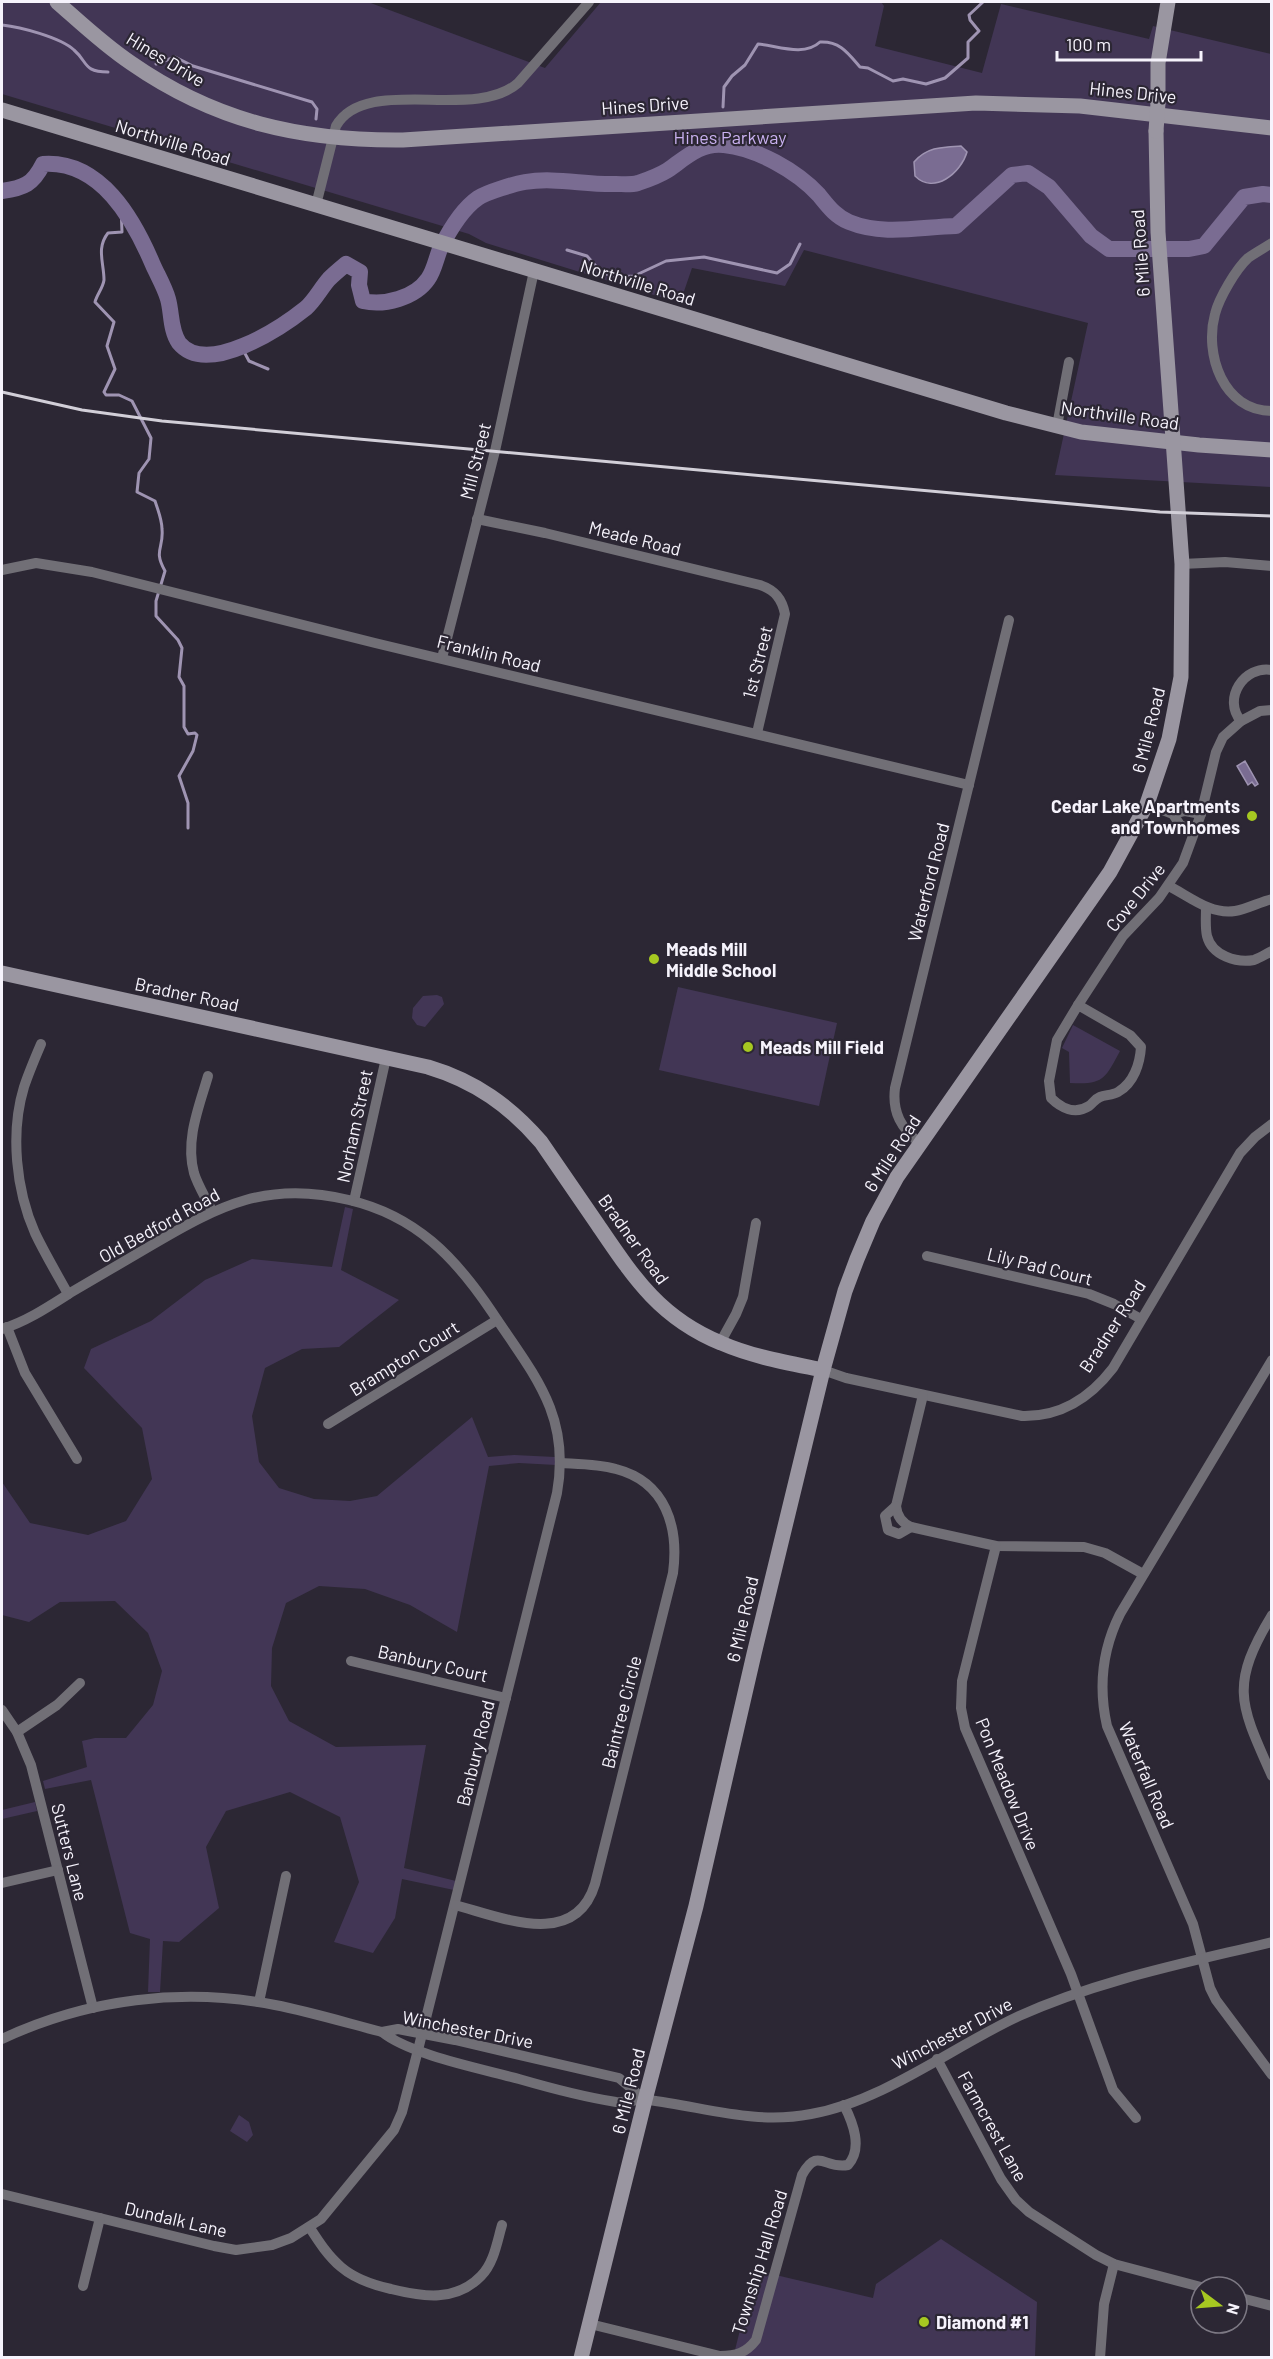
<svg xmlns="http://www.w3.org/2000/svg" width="1273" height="2359" viewBox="0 0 1273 2359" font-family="Barlow,sans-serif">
<rect width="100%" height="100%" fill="#2c2734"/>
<!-- green -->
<g fill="#423655">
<polygon points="2,2 368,2 545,68 601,2 881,2 884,6 875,46 982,73 1001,4 1149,39 1153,26 1271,54 1271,487 1055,475 1088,323 804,250 785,286 692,268 680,303 486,243 469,234 2,94"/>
<polygon points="678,987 837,1023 819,1106 659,1070"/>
<polygon points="437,995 442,997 444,1004 425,1027 417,1025 412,1018 413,1008 423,996"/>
<path d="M 1073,1025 L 1120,1051 C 1105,1079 1103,1085 1070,1083 L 1069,1052 L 1062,1048 Z"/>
<polygon points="345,1207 353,1209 341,1270 399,1300 339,1347 302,1349 265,1368 252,1416 259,1462 279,1488 314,1499 350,1501 377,1496 472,1417 488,1457 514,1455 555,1457 556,1465 519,1463 489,1466 457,1632 410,1605 365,1589 319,1586 286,1603 272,1648 271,1686 289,1721 336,1747 426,1745 404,1868 456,1881 454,1890 402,1879 395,1918 373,1953 334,1942 359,1882 340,1817 290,1792 226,1811 206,1847 219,1908 179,1942 163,1941 160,1992 148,1992 150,1939 130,1933 91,1780 45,1789 43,1781 87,1767 82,1741 95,1738 126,1738 153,1705 162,1671 148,1633 115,1601 60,1602 29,1622 2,1615 2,1482 30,1523 88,1535 126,1521 152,1479 142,1428 84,1368 91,1349 151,1321 205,1280 252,1259 332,1267"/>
<polygon points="35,1802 37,1811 2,1819 2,1810"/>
<polygon points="239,2115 249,2122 253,2135 247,2142 230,2131"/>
<polygon points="941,2239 1037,2302 1035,2357 733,2358 755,2270 873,2298 876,2284"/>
</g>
<!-- water -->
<g fill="#7a6c92" stroke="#9f94b2" stroke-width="1.5">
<path d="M 961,146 L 967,152 C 961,173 934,195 915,176 L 914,162 C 927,147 942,147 961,146 Z"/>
<polygon points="1245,761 1258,784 1255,786 1252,782 1248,785 1237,766"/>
</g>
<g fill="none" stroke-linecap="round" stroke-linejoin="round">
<!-- stream -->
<g stroke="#9f94b2" stroke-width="3">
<path d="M 2,25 C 20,27 60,37 74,50 C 88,62 83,72 108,72"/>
<polyline points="156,64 175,57 193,66 312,102 317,109 316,119"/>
<path d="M 723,107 L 724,87 L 732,76 L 745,65 L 758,44 C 778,46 804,57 820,42 C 840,41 848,53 860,67 L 868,68 L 893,81 L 903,79 L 926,84 L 945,78 L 968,58 L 968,42 L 979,31 L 970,20 L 969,15 L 983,2"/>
<path d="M 121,206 L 122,232 L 108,233 C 96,248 104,263 104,280 C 103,288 97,294 95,302 L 114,322 L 107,346 L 115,369 L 104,392 L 106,395 L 119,395 L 132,401 L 151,438 L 149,459 L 139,473 L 137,492 L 155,501 C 158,510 162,520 162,529 C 164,549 153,550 165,571 L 156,601 L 156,616 L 178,640 L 182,648 L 179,677 L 184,686 L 184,727 L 188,734 L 195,733 L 197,735 L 193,751 L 179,776 L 188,803 L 188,828"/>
<polyline points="567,250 587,256 601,272 615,277 634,276 666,261 704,257 777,273 790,264 800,244"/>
<polyline points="241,346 249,361 268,369"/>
</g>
<!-- river -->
<path stroke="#7a6c92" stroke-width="16" d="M 2,191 C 24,188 33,184 43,164 C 101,160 134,220 153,265 C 158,276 165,288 168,299 C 172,313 170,330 179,343 C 207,377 281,328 306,308 C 315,300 321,288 329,279 C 334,274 340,269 346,264 L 360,272 L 359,285 L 363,301 C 384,306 415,298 428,279 C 434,271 436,259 440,249 C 448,233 462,209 478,198 C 487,192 514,184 525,182 C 555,177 585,185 616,184 C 623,184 631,185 638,183 C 647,180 660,175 668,170 C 684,159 701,142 724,145 C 756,148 797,171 819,195 C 828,206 835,216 849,222 C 883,236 920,227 956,226 L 1012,175 L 1028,173 L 1049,187 L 1091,236 L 1109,249 L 1189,249 L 1204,246 L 1244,197 L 1263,194 L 1272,195"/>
<!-- street -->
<g stroke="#716f76" stroke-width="10">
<path d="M 316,205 L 336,126 C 366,74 474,122 518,83 L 589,2"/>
<path d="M 1272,243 C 1264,248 1255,253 1248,258 C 1236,269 1219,298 1215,314 C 1204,354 1223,411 1272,411"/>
<polyline points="1057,426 1069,362"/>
<path d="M 477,519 L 545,533 L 760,585 C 775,590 782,599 785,614 L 757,733"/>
<polyline points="1182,564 1225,562 1272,566"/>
<polyline points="2,570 36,563 92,572 375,643 969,785"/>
<polyline points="442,658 495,451 534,271"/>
<path d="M 1241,721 C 1222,699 1244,665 1272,670"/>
<polyline points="1147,804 1173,814"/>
<polyline points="1195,832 1180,825 1173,814 1185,811 1201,814"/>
<path d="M 1169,886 C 1190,897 1211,915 1235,911 C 1247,909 1260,902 1272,899"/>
<path d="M 1206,908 C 1206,917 1205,928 1207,936 C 1212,956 1237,963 1254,960 C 1260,958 1266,954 1272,951"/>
<polyline points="1078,1005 1123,936 1159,898 1183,863 1201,814 1216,752 1223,737 1241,721 1260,711 1272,710"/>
<path d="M 1078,1005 L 1130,1035 L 1141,1047 C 1140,1063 1134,1083 1118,1092 C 1113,1095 1105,1095 1100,1097 C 1095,1099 1093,1103 1089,1106 C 1075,1115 1061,1108 1051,1098 L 1049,1081 L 1057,1040 Z"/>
<path d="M 41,1044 C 35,1058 29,1072 24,1087 C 10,1133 16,1190 35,1233 C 45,1254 57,1274 68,1294"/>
<path d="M 208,1076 C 199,1107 185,1140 194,1173 C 198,1186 206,1198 212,1211"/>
<path d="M 921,1144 C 901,1129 892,1112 895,1088 L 1009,620"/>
<polyline points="354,1201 386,1058"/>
<polyline points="927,1256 1089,1294 1114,1304 1141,1319"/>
<polyline points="7,1327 25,1373 77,1459"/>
<path d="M 2,1329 C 27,1321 48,1307 70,1293 C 97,1277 125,1261 152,1245 C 220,1205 268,1180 349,1200 C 416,1216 455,1257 492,1312 C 533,1374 571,1414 557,1493 L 418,2050 L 402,2112 L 394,2130 L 321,2219 L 291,2238 L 272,2245 L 236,2250 L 214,2246 L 2,2194"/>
<polyline points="720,1343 736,1314 743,1297 756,1223"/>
<path d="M 1272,1360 L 1120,1614 C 1102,1650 1098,1686 1107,1726 L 1193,1924 L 1210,1988 L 1216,2000 L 1272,2075"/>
<path d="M 823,1370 L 846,1378 L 1022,1416 C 1061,1417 1090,1398 1113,1368 L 1240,1153 L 1255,1137 L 1272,1124"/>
<path d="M 923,1395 L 896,1506 C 897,1517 902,1523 911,1527 L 996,1546 L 1084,1547 L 1105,1553 L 1143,1574"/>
<polyline points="328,1424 497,1320"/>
<polyline points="896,1506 885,1516 888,1530 899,1534 911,1527"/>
<polyline points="996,1546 962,1681 961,1708 965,1728 1071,1974 1113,2090 1136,2118"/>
<path d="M 1272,1615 C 1229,1686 1240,1704 1272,1776"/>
<polyline points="351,1661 506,1698"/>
<polyline points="2,1710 17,1732 31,1765 93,2008"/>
<polyline points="17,1732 57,1705 80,1683"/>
<polyline points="2,1883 58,1870"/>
<path d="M 455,1905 C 501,1917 575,1950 595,1884 L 673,1573 C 679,1527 666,1482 616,1469 C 599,1464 579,1464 561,1463"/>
<polyline points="259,2002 286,1876"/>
<path d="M 2,2039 C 87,1999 183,1987 275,2005 C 311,2012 347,2023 382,2032"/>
<polyline points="937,2059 1001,2179 1016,2200 1029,2212 1096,2255 1114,2264 1201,2287"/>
<path d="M 645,2100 L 619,2078 L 455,2040 L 398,2029 L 382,2032 C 410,2055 483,2069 519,2079 C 550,2088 584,2097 616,2102 C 626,2103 638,2099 648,2100 C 705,2107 754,2125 811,2114 C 884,2101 952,2047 1019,2016 C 1099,1980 1186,1963 1272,1942"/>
<path d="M 310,2228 C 319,2242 328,2256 341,2267 C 355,2279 373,2285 391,2289 C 423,2297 456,2302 481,2276 C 494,2263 497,2242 502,2225"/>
<polyline points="83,2286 100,2218"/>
<polyline points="1237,2297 1272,2306"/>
<path d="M 590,2324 L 720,2356 C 736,2356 746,2353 756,2340 L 802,2175 C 818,2146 825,2170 848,2165 C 863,2148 853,2123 844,2105"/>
<polyline points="1100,2358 1104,2304 1114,2264"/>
</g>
<!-- secondary -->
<g stroke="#9a96a1" stroke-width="15">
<path d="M 57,2 C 81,23 104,45 131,63 C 216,122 301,141 403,140 L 976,103 L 1080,106 L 1272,128"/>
<polyline points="1158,103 1158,63 1168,2"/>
<polyline points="2,110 1006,413 1081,432 1199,445 1272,450"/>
<path d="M 2,973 L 428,1067 C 475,1081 510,1106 541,1142 C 560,1170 579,1197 598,1225 C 634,1278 660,1318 721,1343 C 753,1357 789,1363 823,1370"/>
<polyline points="581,2358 645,2100 696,1906 754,1654 823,1370 845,1291 857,1259 873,1221 897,1177 1110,872 1147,804 1169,739 1181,677 1182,564 1158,232 1156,131"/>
</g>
<!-- rail -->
<polyline stroke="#d2cfd8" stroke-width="3" points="2,392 82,410 162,421 1160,512 1272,516"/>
<!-- secondary-bridge -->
<polyline stroke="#9a96a1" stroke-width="15" points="1156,131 1158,103"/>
</g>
<!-- markers -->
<g fill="#a6c821" stroke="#2c2734" stroke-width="2">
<circle cx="1252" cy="816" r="6"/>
<circle cx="654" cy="959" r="6"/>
<circle cx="748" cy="1047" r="6"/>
<circle cx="924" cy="2322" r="6"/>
</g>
<g text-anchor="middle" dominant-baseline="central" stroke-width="4.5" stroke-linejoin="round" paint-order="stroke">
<!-- street labels -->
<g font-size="18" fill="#f6f3fc" stroke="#2c2734">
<text transform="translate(166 59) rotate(31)">Hines Drive</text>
<text transform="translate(1133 92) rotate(6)">Hines Drive</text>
<text transform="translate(645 105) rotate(-4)">Hines Drive</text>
<text transform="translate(173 142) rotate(17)">Northville Road</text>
<text transform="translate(1140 253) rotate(-94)">6 Mile Road</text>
<text transform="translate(638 282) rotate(17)">Northville Road</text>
<text transform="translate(1120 415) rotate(8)">Northville Road</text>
<text transform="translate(475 461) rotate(-76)">Mill Street</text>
<text transform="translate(635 538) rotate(14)">Meade Road</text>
<text transform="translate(489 653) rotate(14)">Franklin Road</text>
<text transform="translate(757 662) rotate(-76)">1st Street</text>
<text transform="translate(1148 730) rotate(-76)">6 Mile Road</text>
<text transform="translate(928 882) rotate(-76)">Waterford Road</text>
<text transform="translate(1135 897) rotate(-51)">Cove Drive</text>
<text transform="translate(187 994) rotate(12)">Bradner Road</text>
<text transform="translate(354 1126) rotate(-78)">Norham Street</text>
<text transform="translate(892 1153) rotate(-57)">6 Mile Road</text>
<text transform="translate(159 1225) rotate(-29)">Old Bedford Road</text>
<text transform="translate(634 1239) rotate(54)">Bradner Road</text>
<text transform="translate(1040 1266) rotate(14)">Lily Pad Court</text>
<text transform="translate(1112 1326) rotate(-57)">Bradner Road</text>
<text transform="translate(404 1358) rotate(-32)">Brampton Court</text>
<text transform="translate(742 1619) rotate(-77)">6 Mile Road</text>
<text transform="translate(433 1663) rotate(13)">Banbury Court</text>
<text transform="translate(621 1712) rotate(-76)">Baintree Circle</text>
<text transform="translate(475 1753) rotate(-76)">Banbury Road</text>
<text transform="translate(1147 1775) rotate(67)">Waterfall Road</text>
<text transform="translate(1008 1784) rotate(68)">Pon Meadow Drive</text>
<text transform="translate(70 1852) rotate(76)">Sutters Lane</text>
<text transform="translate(468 2029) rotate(11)">Winchester Drive</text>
<text transform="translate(952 2033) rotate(-28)">Winchester Drive</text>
<text transform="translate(628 2091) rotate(-76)">6 Mile Road</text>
<text transform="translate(993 2126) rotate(61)">Farmcrest Lane</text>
<text transform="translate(176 2219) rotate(13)">Dundalk Lane</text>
<text transform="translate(759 2262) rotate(-73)">Township Hall Road</text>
</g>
<!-- park labels -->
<g font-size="18" fill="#c9b1f0" stroke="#2c2734">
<text x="730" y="137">Hines Parkway</text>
</g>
<!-- poi labels -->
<g font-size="18" font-weight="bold" fill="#f6f3fc" stroke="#2c2734" text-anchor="start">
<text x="1240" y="806" text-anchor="end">Cedar Lake Apartments<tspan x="1240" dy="21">and Townhomes</tspan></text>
<text x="666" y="949">Meads Mill<tspan x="666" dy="21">Middle School</tspan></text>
<text x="760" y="1047">Meads Mill Field</text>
<text x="936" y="2322">Diamond #1</text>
</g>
</g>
<!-- border -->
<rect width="1273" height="2359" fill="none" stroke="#f6f3fc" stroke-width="6"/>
<!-- north arrow -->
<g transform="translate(1219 2305) rotate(106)"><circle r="28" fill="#2c2734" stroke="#7d7984" stroke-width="1.5"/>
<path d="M0-4.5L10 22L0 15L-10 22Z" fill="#a6c821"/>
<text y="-9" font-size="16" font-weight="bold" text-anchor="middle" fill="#f6f3fc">N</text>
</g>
<!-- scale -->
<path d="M1057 51v9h144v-9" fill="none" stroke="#f6f3fc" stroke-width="3"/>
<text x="1066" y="51" font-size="18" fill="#f6f3fc" stroke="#2c2734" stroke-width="4.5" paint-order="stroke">100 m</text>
</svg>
